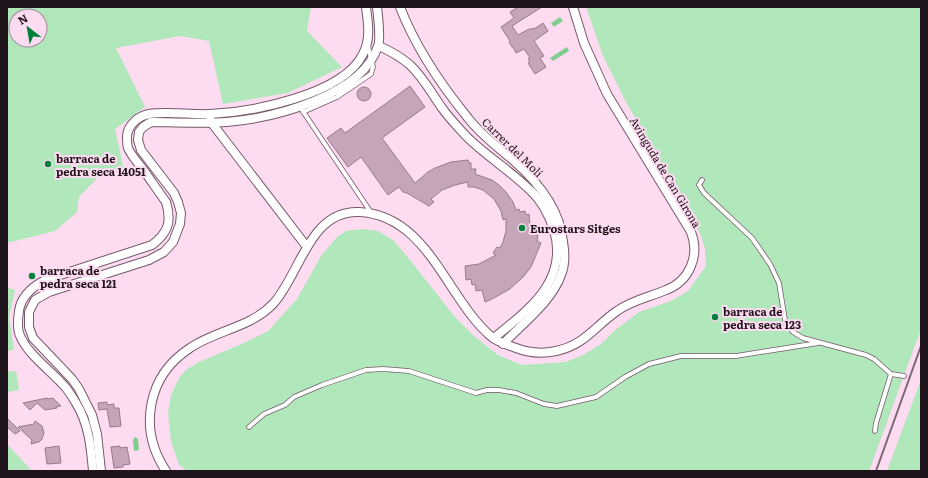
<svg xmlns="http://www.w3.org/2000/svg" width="928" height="478" viewBox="0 0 928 478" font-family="Literata,serif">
<rect width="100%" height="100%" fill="#fddbf0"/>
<!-- green -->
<g fill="#b0e7bb" fill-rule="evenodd">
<path d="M 7,7 L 311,7 L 307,31 L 342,67 L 288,93 L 223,104 L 209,41 L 180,36 L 116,48 L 145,107 L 115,129 L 124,170 L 102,173 L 79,197 L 77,212 L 55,231 L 7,243 ZM 16,16 L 40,16 L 40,40 L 16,40 Z"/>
<polygon points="586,7 921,7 921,329 869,471 187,471 179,465 171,441 168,413 171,395 179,378 186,370 199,362 244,343 268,331 297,299 321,256 337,237 346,231 362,229 378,231 393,240 414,265 454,316 474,336 498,355 522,365 566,362 583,355 601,344 614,331 639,312 671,301 688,291 706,266 705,248 700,234 686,206 626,102 603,56"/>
<polygon points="7,287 15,290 9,317 14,350 7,351"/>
<polygon points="16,371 19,390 8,392 7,372"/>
<polygon points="921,378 921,471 887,471 920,382"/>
<polygon points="7,444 32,471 7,471"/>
</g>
<!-- water -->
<g fill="#80cc91">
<polygon points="560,17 563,21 554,27 551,23"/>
<polygon points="567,47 569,51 553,61 550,58"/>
<polygon points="135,437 138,439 139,450 134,451 133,440"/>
</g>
<!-- building -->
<g fill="#c5a5b9" stroke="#987a8d">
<polygon points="518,7 542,7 512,26 518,35 529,29 529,30 533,28 534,29 543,23 548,31 534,41 544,56 540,58 546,67 535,74 528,63 530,62 528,59 530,58 524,49 516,53 513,47 512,47 509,42 510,41 501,27 514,18 510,12"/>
<polygon points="410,86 425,107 382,138 415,183 428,172 435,168 451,162 468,160 469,163 471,163 471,169 476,169 475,174 492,180 499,185 506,192 513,202 516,210 519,209 520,212 525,211 526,215 529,214 530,224 537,224 536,235 538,235 537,241 541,243 531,267 524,276 510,289 490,300 485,302 482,290 476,291 475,284 472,285 471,279 466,280 465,266 479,264 496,255 493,253 497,247 500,248 503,242 506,231 506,219 503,220 501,211 494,199 483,190 474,187 468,187 468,182 455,185 442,190 431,199 434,202 429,206 407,193 403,192 399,187 388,195 361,157 348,167 327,138 341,128 345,133"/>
<circle cx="364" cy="94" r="7"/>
<polygon points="47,398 48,399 53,398 61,406 56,407 57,408 45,410 37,403 30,410 23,403"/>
<polygon points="107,402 107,405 114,404 114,408 119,408 121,426 110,427 107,409 99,410 98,403"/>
<polygon points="7,418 20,431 15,434 7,427"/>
<polygon points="35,421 42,426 44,433 42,439 39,442 31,444 32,440 18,427 34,424"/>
<polygon points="59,446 61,463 47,464 45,448"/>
<polygon points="120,446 120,448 127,447 130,464 123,465 123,467 114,468 111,447"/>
</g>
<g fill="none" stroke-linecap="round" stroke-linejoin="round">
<!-- service casing -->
<g stroke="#76596b" stroke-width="5.5">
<g id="service">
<polyline points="300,107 372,214"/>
<polyline points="303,112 337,97 371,74 373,67 368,46"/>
<polyline points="702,180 699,185 704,193 752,238 770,264 779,283 785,320 793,332 803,338 866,355 874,359 891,374 904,376"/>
<polyline points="249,427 264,414 285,405 294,397 322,385 366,370 383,369 409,371 476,393 487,390 499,390 516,393 544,404 557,406 596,397 625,377 649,364 681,356 736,356 818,343"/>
<polyline points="875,431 876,423 891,374"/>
</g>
</g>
<!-- minor casing -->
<g stroke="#76596b" stroke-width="10">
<g id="minor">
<path d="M 400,7 C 415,46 442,86 468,118 C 481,135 498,147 514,161 C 538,182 560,209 563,242 C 565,253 565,265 561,275 C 552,301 522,324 503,344"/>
<path d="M 379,46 C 390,51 400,56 410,65 C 423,77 432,94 442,108 C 449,118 458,127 466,136 C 486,156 511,171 531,191 C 542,201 549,215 554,230 C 569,281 529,309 494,338"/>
<polyline points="210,119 211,122 307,247"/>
<path d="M 93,471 C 91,448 89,424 76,403 C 73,398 70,393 66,388 C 52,371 26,354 19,333 C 17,326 18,318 19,311 C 21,296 32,287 45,280 L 152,245 C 168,233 172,222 166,202 C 158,191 150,179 142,168 C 137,162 131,155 128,148 C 127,144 127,139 127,136 C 128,125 138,116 149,114 C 169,111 190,115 210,114 C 252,112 343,95 363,54 C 371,39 368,23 366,7"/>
<path d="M 101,471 L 97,434 L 92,415 L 79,389 L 72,379 L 33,338 L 29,327 L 29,312 L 35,300 L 49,292 L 149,260 L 164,252 L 173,242 L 180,224 L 181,213 L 178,202 L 174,193 L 141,150 L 138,140 L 139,132 L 143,127 L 151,122 C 176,122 202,124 227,122 C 273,118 362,96 378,46 C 381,39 378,16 377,7"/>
<path d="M 166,471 C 138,429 147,376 190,348 C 216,330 250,328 273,304 C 300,275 309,210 359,212 C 429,215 447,301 493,338 C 500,343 508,345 516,348 C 529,353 542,354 556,351 C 585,345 595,326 617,311 C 632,300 650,297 666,290 C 690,281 700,255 691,232 L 607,94 L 584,43 L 573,7"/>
</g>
</g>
<!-- service -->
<use href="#service" stroke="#fff" stroke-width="4"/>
<!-- minor -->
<use href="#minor" stroke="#fff" stroke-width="8"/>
<!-- rail -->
<polyline stroke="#7c6774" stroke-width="2" points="876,471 921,346"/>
</g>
<!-- markers -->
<g fill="#00803a" stroke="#fddbf0" stroke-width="1.5">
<circle cx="48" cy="164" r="4"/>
<circle cx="522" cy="228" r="4"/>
<circle cx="32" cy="276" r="4"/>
<circle cx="715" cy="317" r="4"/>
</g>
<g text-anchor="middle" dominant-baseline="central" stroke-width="4" stroke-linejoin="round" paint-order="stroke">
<!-- street labels -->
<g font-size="11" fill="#20141c" stroke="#fddbf0">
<text transform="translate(513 147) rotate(44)">Carrer del Molí</text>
<text transform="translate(666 172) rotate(59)">Avinguda de Can Girona</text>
</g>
<!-- poi labels -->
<g font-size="11" font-weight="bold" fill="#20141c" stroke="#fddbf0" text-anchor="start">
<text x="56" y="158">barraca de<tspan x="56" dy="13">pedra seca 14051</tspan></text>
<text x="530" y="228">Eurostars Sitges</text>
<text x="40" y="270">barraca de<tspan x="40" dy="13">pedra seca 121</tspan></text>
<text x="723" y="311">barraca de<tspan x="723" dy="13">pedra seca 123</tspan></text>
</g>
</g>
<!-- border -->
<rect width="928" height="478" fill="none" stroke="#20141c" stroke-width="16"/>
<!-- north arrow -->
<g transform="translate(28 28) rotate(329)"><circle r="19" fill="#fddbf0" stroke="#a58b9b"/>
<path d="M0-3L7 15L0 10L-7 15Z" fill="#00803a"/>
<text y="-6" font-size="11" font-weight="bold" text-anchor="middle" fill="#20141c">N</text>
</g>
</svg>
